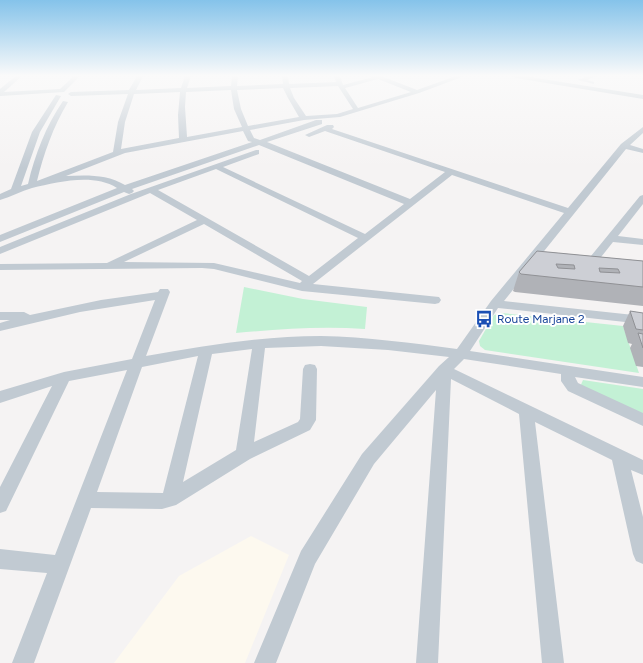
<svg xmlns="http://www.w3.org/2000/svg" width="643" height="663" viewBox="0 0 643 663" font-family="Figtree,sans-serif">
<rect width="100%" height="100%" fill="#f5f3f3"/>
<!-- commercial -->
<polygon fill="#fdf9ef" points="251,536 289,555 245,663 114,663 179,576"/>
<!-- green -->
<g fill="#c3f1d5">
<path d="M 244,287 L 303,299 L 367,307 L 365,329 C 322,326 279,329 236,333 Z"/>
<polygon points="502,313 623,326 639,373 485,350 480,346 479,341 494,315"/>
<polygon points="583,380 643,389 643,417 580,387"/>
</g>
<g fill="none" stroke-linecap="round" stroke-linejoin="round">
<!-- street -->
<g fill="#c1cad2" fill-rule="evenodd">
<polygon points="16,76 22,76 4,92 60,89 74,76 80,76 64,92 0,96 0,89"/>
<path d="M 137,76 L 143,76 L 136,90 L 181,88 L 185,76 L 191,76 L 187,88 L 231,86 L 232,76 L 238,76 L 237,86 L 283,84 L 282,76 L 288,76 L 289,84 L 336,82 L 334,76 L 340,76 L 343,85 L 373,77 L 372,76 L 381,76 L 417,90 L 456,76 L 463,76 L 462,77 L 419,93 L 340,117 L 304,120 L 250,130 L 254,138 L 260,140 L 316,120 L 322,120 L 322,124 L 267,142 L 410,199 L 445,172 L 325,131 L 309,137 L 305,135 L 327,125 L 333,125 L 334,127 L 332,129 L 568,208 L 621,144 L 643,127 L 643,133 L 630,145 L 643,149 L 643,153 L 626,149 L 504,301 L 643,316 L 643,324 L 498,308 L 470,351 L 643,377 L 643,387 L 575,377 L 578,383 L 643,413 L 643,426 L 568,391 L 561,381 L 561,374 L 464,359 L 454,369 L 643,460 L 643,475 L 631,470 L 643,517 L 643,564 L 636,561 L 633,554 L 612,460 L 535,422 L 564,663 L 542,663 L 519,414 L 451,379 L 438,663 L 416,663 L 436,390 L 374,464 L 315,564 L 276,663 L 254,663 L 301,551 L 362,454 L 439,366 L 449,357 L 388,350 L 321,346 L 265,348 L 254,442 L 298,422 L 300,419 L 303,369 L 305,365 L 310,364 L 315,365 L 317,369 L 316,420 L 310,430 L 250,459 L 176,505 L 162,509 L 91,508 L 34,663 L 12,663 L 47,573 L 0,569 L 0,549 L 55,555 L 127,370 L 69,381 L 6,511 L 0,513 L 0,487 L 52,386 L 0,403 L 0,391 L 64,372 L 132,359 L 155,300 L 80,312 L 0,331 L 0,323 L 10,320 L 0,320 L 0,312 L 24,312 L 30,315 L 101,300 L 158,292 L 160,289 L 168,289 L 170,292 L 146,356 C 204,346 262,336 321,336 C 367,337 412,343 457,349 L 491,301 L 564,213 L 452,175 L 313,284 L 439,297 L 441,300 L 439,303 L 435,304 L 302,291 L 214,269 L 202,268 L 0,270 L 0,264 L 107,263 L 197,220 L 150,193 L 0,254 L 0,247 L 131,194 L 256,150 L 259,150 L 259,154 L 223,167 L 365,234 L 404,204 L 259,145 L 132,189 L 134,191 L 132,193 L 129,194 L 124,192 L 0,242 L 0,235 L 117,188 C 93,173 58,182 32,188 C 21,191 11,197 0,200 L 0,194 L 11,189 L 32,132 L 56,95 L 61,96 L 40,132 L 21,186 L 28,184 C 35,154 46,126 63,101 L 68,102 C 53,127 44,153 37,181 L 113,152 L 118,122 L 128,94 L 71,96 L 68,94 L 71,92 L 129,90 ZM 378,79 L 411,92 L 358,108 L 345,88 ZM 338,86 L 353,109 L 337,114 L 306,116 L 294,98 L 290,88 ZM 283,88 L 288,98 L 299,117 L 248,126 L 241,109 L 237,90 ZM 231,90 L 234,109 L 242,127 L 187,137 L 185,107 L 186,92 ZM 180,92 L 178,115 L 179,138 L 121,149 L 125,122 L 134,94 ZM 243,131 L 248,141 L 252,142 L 125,185 C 107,174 86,175 66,176 L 125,153 ZM 216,169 L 358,238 L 309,276 L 158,190 ZM 204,224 L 302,281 L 300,283 L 214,263 L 124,262 ZM 252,349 L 236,450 L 183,482 L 212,354 ZM 198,356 L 163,493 L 97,492 L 142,367 Z"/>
<polygon points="513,76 524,76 643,95 643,99 516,78"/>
<polygon points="588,76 596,76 587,80 594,82 594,84 578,80"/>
<polygon points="643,195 643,204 618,236 643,239 643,245 613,242 590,271 582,271 580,269 582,267 640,196"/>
</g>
</g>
<!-- wall -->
<g fill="#b0b2b7">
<polygon points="537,251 643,261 643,306 515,292 513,291 519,272"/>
<polygon points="630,311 643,313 643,367 636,366 630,348 632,344 628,343 623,326"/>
</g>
<!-- building -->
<g fill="#cdcfd5" stroke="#909195" fill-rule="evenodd">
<path d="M 537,251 L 643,261 L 643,287 L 521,274 L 519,272 ZM 556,264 L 574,265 L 575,269 L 558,268 ZM 599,268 L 618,269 L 620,273 L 600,272 Z"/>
<polygon points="630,311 643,313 643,330 636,329"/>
<polygon points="638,333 643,334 643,348"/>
</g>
<!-- sky -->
<linearGradient id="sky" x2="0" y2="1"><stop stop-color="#85c3ea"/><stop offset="0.45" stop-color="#fafafa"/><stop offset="1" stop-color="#fafafa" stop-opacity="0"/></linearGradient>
<rect width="643" height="168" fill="url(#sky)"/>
<!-- icons -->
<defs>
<g id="bus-bare" transform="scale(1.38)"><path d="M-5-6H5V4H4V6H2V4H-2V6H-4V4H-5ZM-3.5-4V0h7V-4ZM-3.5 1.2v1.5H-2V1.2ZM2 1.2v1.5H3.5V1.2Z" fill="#1a4fb4" stroke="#fff" stroke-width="2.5" paint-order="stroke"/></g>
</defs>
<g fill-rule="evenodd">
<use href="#bus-bare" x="484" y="319"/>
</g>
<g text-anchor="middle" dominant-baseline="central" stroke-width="4" stroke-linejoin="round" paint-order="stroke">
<!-- transit labels -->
<g font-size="12" fill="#164399" stroke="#fff" text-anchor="start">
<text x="497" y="319">Route Marjane 2</text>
</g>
</g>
</svg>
